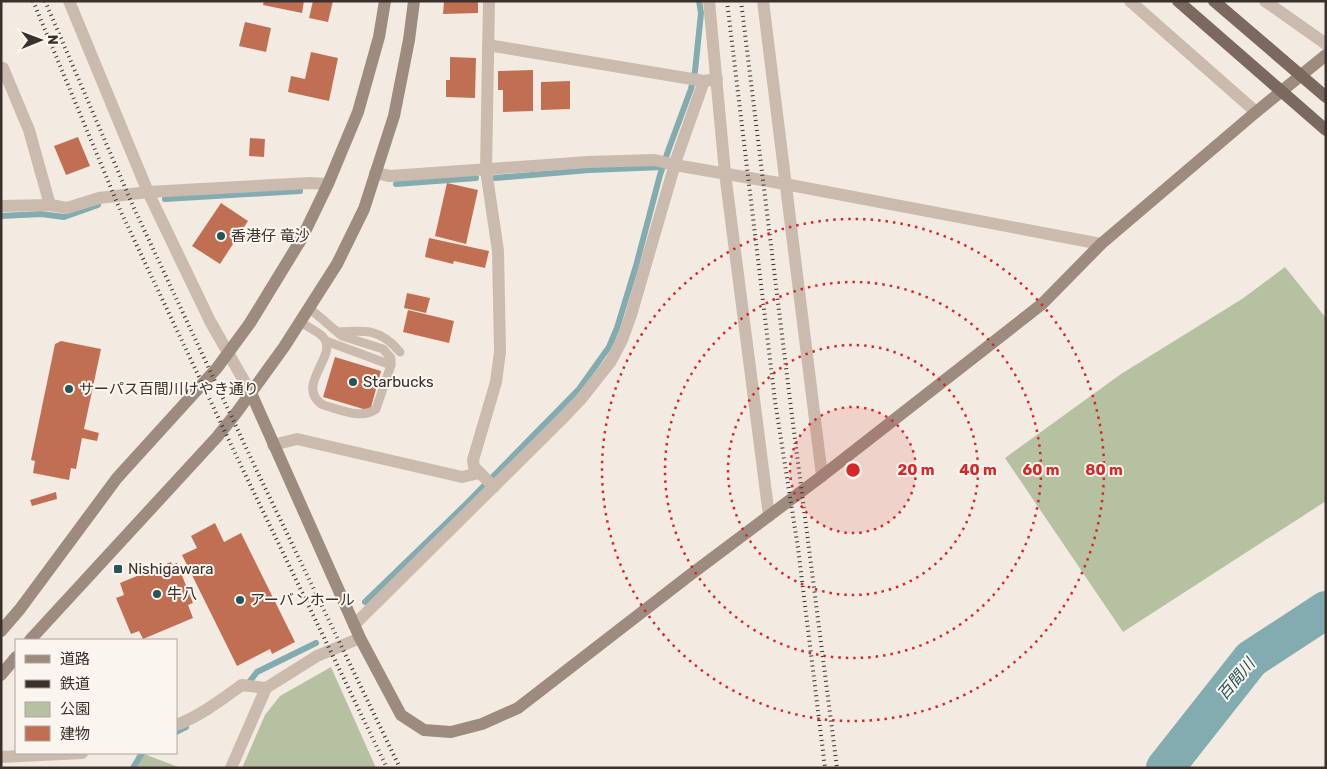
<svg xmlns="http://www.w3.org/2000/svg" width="1327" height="769" viewBox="0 0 1327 769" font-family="Rubik,'Noto Sans JP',sans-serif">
<rect width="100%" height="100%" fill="#f3ebe2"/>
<!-- green -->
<g fill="#b6c1a2">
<polygon points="1285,267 1326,318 1326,501 1123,632 1005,458 1121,374 1242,299"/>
<polygon points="331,667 376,768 242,768 265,715 280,696"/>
<polygon points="144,754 181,768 136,768"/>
</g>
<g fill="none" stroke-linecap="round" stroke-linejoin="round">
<!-- stream -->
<g stroke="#82acaf" stroke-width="6">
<polyline points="495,178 589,170 663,167"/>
<polyline points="396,184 476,178"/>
<polyline points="165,199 300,191"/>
<polyline points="1,216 41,214 64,217 98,205"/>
<polyline points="365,602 463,507 579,389 609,347 617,328 636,266 660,175 668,151 691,89 695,71 701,13 699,1"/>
<polyline points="246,686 257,672 316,643"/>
<polyline points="176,732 186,727"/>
<polyline points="133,768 142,753"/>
</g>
<!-- river -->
<polyline stroke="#82acaf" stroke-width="38" points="1165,768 1251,659 1326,610"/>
</g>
<!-- building -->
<g fill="#c06f52">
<polygon points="264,1 304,1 302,13 263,5"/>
<polygon points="313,1 333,1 328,22 309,18"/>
<polygon points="444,1 478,1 478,13 443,14"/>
<polygon points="245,22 271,28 266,52 239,46"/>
<polygon points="311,52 338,58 329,101 288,92 291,76 305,79"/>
<polygon points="450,57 476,58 475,98 446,97 446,80 450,80"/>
<polygon points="533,70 533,111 503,112 503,90 498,90 498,71"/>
<polygon points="570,81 570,109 541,110 541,82"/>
<polygon points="78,137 90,166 66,175 54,146"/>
<polygon points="250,138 265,139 264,157 249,156"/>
<polygon points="447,183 478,190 466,244 435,236"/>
<polygon points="221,203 248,221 220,264 192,246"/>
<polygon points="429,238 489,251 485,268 454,261 453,264 425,257"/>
<polygon points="407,293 430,298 426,313 404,308"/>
<polygon points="408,310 454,321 449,343 403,332"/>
<polygon points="61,341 101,349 84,429 99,433 97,441 82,438 76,469 71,468 69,480 33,473 35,461 31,460 55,344"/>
<polygon points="335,357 381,371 370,411 323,397"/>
<polygon points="56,492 57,499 32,506 30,500"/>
<polygon points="215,523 224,542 241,533 295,642 272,654 270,649 237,666 182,555 197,548 191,536"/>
<polygon points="171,562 172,565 177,563 193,603 188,605 193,618 143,639 139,631 131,634 116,598 124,595 120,583"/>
</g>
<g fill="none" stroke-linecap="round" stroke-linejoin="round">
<!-- lane -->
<g stroke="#cbbbae" stroke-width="9">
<path d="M 300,322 C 306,326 319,332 323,337 C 340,355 293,386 323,405 C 339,409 361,420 376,409 L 391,365 L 391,358 L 383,349 L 342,336 L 309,308"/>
<path d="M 338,332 C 366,330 381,329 400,352"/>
<polyline points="326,341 391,365"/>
</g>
<!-- street -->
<g stroke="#cbbbae" stroke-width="12">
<polyline points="69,1 148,192 210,321 251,393"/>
<polyline points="489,1 486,170 498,251 500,352 496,382 473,460 474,467 494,487"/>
<polyline points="709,1 725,173 769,516"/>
<polyline points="763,1 822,476"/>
<polyline points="1130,1 1256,112"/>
<polyline points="1265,1 1326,44"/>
<polyline points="488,45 704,81"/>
<polyline points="3,68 29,130 50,205"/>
<polyline points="375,173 390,176 588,162 655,160 675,165 785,184 1101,244"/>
<polyline points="1,206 50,205 67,208 99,198 148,192 310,183 328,184"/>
<polyline points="273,445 297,439 462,477 479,473"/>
<polyline points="354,625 565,416 581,399 611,361 622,340 631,315 677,157 704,81 717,79"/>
<path d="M 176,725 C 200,716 221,700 242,685 L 266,688"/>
<polyline points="1,757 82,753"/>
<polyline points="231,768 266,688 317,656 360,638"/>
</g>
<!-- secondary -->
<g stroke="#9e8b7f" stroke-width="12">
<polyline points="251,393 360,638 401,715 424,730 451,732 482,724 518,708 690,575 822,476 1042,304 1101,244 1256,112 1326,55"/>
<polyline points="1,631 20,609 117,478 217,368 250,323 302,238 328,184 358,112 379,37 385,1"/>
<polyline points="30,640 217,437 237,412 284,347 337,264 364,209 394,116 409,40 414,1"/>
<polyline points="1,675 16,657"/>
</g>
<!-- rail -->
<g stroke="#3a302c" stroke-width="4" stroke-dasharray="1 4" stroke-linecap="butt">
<polyline points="33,1 121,212 244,472 387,768"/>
<polyline points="45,1 133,206 256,469 400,768"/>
<polyline points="727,1 775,401 798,548 825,768"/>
<polyline points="741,1 790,400 837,768"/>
</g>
<!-- primary-bridge -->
<g stroke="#7b685e" stroke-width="12">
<polyline points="1178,1 1326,130"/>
<polyline points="1214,1 1326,97"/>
</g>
</g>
<!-- distance rings -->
<circle cx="853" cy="470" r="63" fill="#d62828" fill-opacity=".12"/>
<g fill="none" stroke="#d62828" stroke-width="2.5" stroke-dasharray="2.5 5">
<circle cx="853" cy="470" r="63"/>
<circle cx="853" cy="470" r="125"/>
<circle cx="853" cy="470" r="188"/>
<circle cx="853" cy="470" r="251"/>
</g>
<!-- markers -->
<g fill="#23555a" stroke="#faf5ee" stroke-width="2">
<circle cx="221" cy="236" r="5"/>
<circle cx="353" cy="382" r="5"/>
<circle cx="69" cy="389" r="5"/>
<rect x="113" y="564" width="10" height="10" rx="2.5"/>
<circle cx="157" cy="594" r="5"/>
<circle cx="240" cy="600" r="5"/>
</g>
<g text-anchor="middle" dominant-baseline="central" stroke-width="4" stroke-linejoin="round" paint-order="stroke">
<!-- poi labels -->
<g font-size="15" fill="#3a302c" stroke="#faf5ee" text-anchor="start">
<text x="231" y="236">香港仔 竜沙</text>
<text x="363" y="382">Starbucks</text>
<text x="79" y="389">サーパス百間川けやき通り</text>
<text x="128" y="569">Nishigawara</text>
<text x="167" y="594">牛八</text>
<text x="250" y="600">アーバンホール</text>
</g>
<!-- water labels -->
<g font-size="16" font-style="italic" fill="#23555a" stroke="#faf5ee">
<text transform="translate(1236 679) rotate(-50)">百間川</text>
</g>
</g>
<circle cx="853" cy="470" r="8" fill="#d62828" stroke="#faf5ee" stroke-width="2.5"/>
<g font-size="15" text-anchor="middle" font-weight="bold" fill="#d62828" stroke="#faf5ee" stroke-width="4" stroke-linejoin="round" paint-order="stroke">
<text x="916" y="475">20 m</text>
<text x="978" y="475">40 m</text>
<text x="1041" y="475">60 m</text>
<text x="1104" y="475">80 m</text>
</g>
<!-- border -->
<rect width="1327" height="769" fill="none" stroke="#3a302c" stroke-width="5"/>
<!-- legend -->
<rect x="15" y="639" width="162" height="115" fill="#faf5ee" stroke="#ada6a0"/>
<rect x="25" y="655" width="25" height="8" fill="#9e8b7f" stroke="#ada6a0"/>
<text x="60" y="664" font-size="15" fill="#3a302c">道路</text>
<rect x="25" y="680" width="25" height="8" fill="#3a302c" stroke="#ada6a0"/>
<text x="60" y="689" font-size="15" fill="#3a302c">鉄道</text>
<rect x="25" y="702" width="25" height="15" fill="#b6c1a2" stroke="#ada6a0"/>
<text x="60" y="714" font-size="15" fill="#3a302c">公園</text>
<rect x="25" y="726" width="25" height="15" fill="#c06f52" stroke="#ada6a0"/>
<text x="60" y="739" font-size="15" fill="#3a302c">建物</text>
<!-- north arrow -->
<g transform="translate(40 40) rotate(89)" stroke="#faf5ee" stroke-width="4" paint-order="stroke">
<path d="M0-4L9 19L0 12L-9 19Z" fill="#3a302c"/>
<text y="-8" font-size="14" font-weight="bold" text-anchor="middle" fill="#3a302c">N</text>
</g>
</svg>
